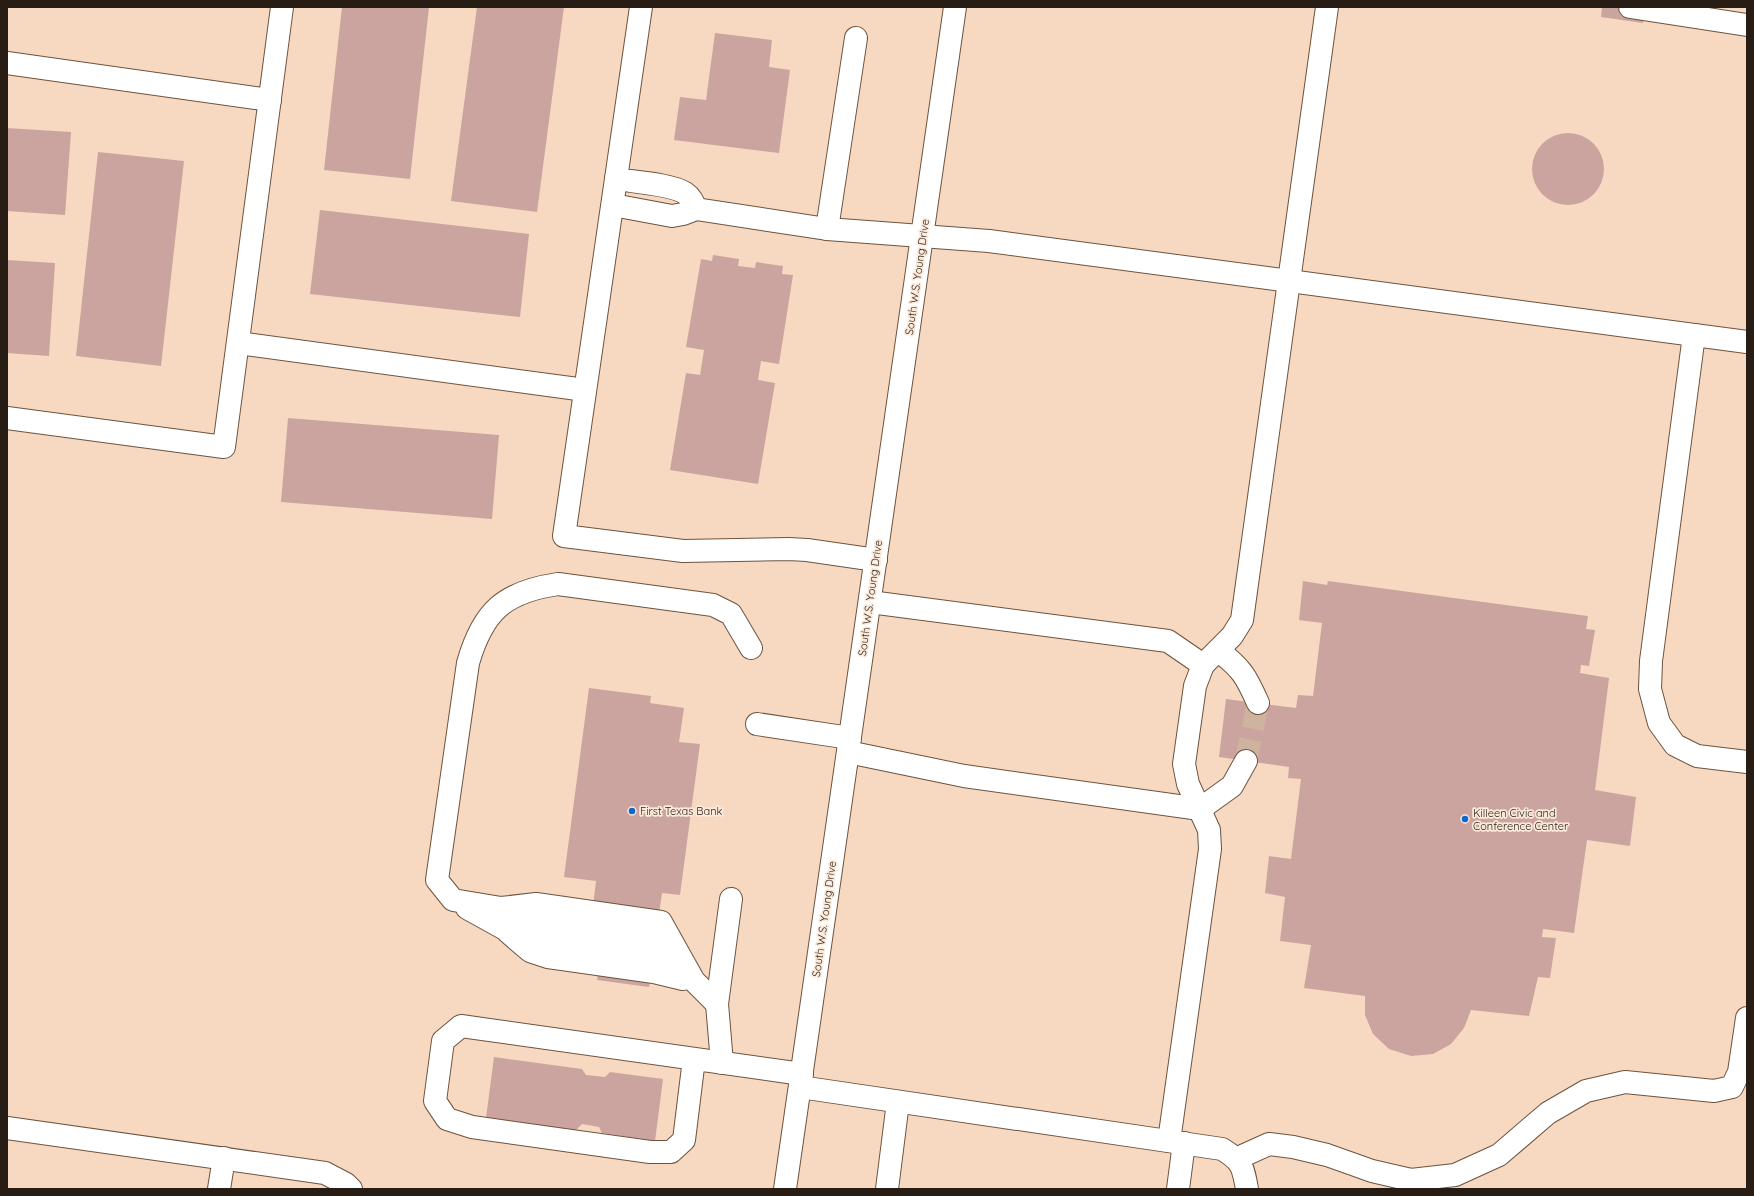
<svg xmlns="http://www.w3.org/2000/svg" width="1754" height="1196" viewBox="0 0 1754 1196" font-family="Quicksand,sans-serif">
<rect width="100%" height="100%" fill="#f7d9c1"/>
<!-- building -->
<g fill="#cba49f">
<polygon points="342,7 429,7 410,179 324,170"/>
<polygon points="477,7 564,7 537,212 451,201"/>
<polygon points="1602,7 1646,7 1643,23 1601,17"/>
<polygon points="715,33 772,40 769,67 790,70 779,153 674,140 680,97 706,100"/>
<polygon points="7,128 71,132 65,215 7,211"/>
<circle cx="1568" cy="169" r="36"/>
<polygon points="98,152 184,161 161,366 76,356"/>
<polygon points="320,210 529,234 520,317 310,294"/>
<polygon points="713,255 739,259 738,266 755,268 756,262 783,266 782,274 793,275 779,364 761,361 758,380 775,383 758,484 670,470 686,373 700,375 704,350 686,347 701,259 712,261"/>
<polygon points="7,260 55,263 49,356 7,353"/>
<polygon points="288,418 499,435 492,519 281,502"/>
<polygon points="1303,581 1327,585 1328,581 1588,616 1586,629 1595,630 1589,666 1581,665 1580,673 1609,678 1595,790 1636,797 1630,846 1587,840 1574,933 1543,929 1542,937 1556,938 1550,978 1538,977 1529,1016 1471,1010 1464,1028 1451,1044 1433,1054 1411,1056 1389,1049 1373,1034 1365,1015 1365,996 1304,988 1311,945 1280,941 1285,897 1265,893 1269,856 1291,859 1301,779 1288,778 1289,767 1219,757 1226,699 1296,708 1298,695 1313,696 1322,623 1299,620"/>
<polygon points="589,688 651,696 650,703 684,708 679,742 700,744 680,895 662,893 649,987 597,980 607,908 593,906 596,881 564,877"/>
<polygon points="494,1057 582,1069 586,1075 605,1077 610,1072 663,1079 655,1141 602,1133 599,1127 582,1124 576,1130 486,1118"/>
</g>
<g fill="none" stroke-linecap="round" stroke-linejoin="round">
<!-- minor-tunnel -->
<polyline stroke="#ceb39f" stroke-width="22" stroke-dasharray="22 11" stroke-linecap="butt" points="1246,761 1258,703"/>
<!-- minor casing -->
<g stroke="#6d533f" stroke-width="24">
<g id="minor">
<polyline points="641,7 564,536 683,551 789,549 807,550 876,560"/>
<polyline points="1630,7 1747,25"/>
<polyline points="7,63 270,100"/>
<path d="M 613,205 L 672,216 L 683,214 L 696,209 C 693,202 691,197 685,193 C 671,184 634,182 616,179"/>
<polyline points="696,209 827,229 989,241 1747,342"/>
<polyline points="827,229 856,38"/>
<polyline points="1694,335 1651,661 1650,689 1659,723 1675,745 1697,756 1747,762"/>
<polyline points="238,343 585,390"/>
<polyline points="7,418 224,447 282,7"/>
<polyline points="870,602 1168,641 1203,665"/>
<path d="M 1219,651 C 1242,669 1246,676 1258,703"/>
<polyline points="757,724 850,738"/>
<polyline points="848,752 964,776 1200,809 1232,786 1246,761"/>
<polyline points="467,908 505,929 532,936 657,956 690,978"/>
<polyline points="512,912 546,922 658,938 674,956"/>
<polyline points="509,933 530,951 548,957 654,972 683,979"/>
<path d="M 717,1004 L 694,981 L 661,922 L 536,904 L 501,908 L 453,900 L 437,880 L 468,663 C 483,611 504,592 558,584 L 713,605 L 731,614 L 751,648"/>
<polyline points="694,1059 684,1140 671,1152 650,1152 472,1127 447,1119 435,1101 443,1041 461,1026 802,1074"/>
<polyline points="722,1063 717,1004 731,899"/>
<path d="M 800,1087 L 1222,1149 C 1242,1161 1243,1166 1247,1189"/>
<polyline points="7,1128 325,1173 346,1184 351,1189"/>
<polyline points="1169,1141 1210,849 1209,830 1188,784 1184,764 1195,686 1203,665 1232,636 1242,620 1327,7"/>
<polyline points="1238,1158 1269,1144 1293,1147 1327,1155 1372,1171 1411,1180 1455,1175 1499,1155 1548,1113 1586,1091 1625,1082 1714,1091 1732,1087 1739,1072 1747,1018"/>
<polyline points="219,1189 224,1158"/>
<polyline points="887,1189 898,1102"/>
<polyline points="1178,1189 1184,1143"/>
</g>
</g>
<!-- major casing -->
<g stroke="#6d533f" stroke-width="24">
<polyline id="major" points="785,1189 955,7"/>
</g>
<!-- minor -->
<use href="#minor" stroke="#fff" stroke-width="22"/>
<!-- major -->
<use href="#major" stroke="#fff" stroke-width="22"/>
</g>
<!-- markers -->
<g fill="#0b67d0" stroke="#fbe9da" stroke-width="1.5">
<circle cx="632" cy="811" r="4"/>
<circle cx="1465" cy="819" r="4"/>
</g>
<g text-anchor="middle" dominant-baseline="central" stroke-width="3.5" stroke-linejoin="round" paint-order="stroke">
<!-- street labels -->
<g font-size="11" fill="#281d15" stroke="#fbe9da">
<text transform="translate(917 277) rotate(-82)">South W.S. Young Drive</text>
<text transform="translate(870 598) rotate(-82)">South W.S. Young Drive</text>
<text transform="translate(824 919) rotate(-82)">South W.S. Young Drive</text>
</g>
<!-- poi labels -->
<g font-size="11" fill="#281d15" stroke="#fbe9da" text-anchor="start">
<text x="640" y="811">First Texas Bank</text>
<text x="1473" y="813">Killeen Civic and<tspan x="1473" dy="13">Conference Center</tspan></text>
</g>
</g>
<!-- border -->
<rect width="1754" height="1196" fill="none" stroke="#281d15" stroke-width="16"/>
</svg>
